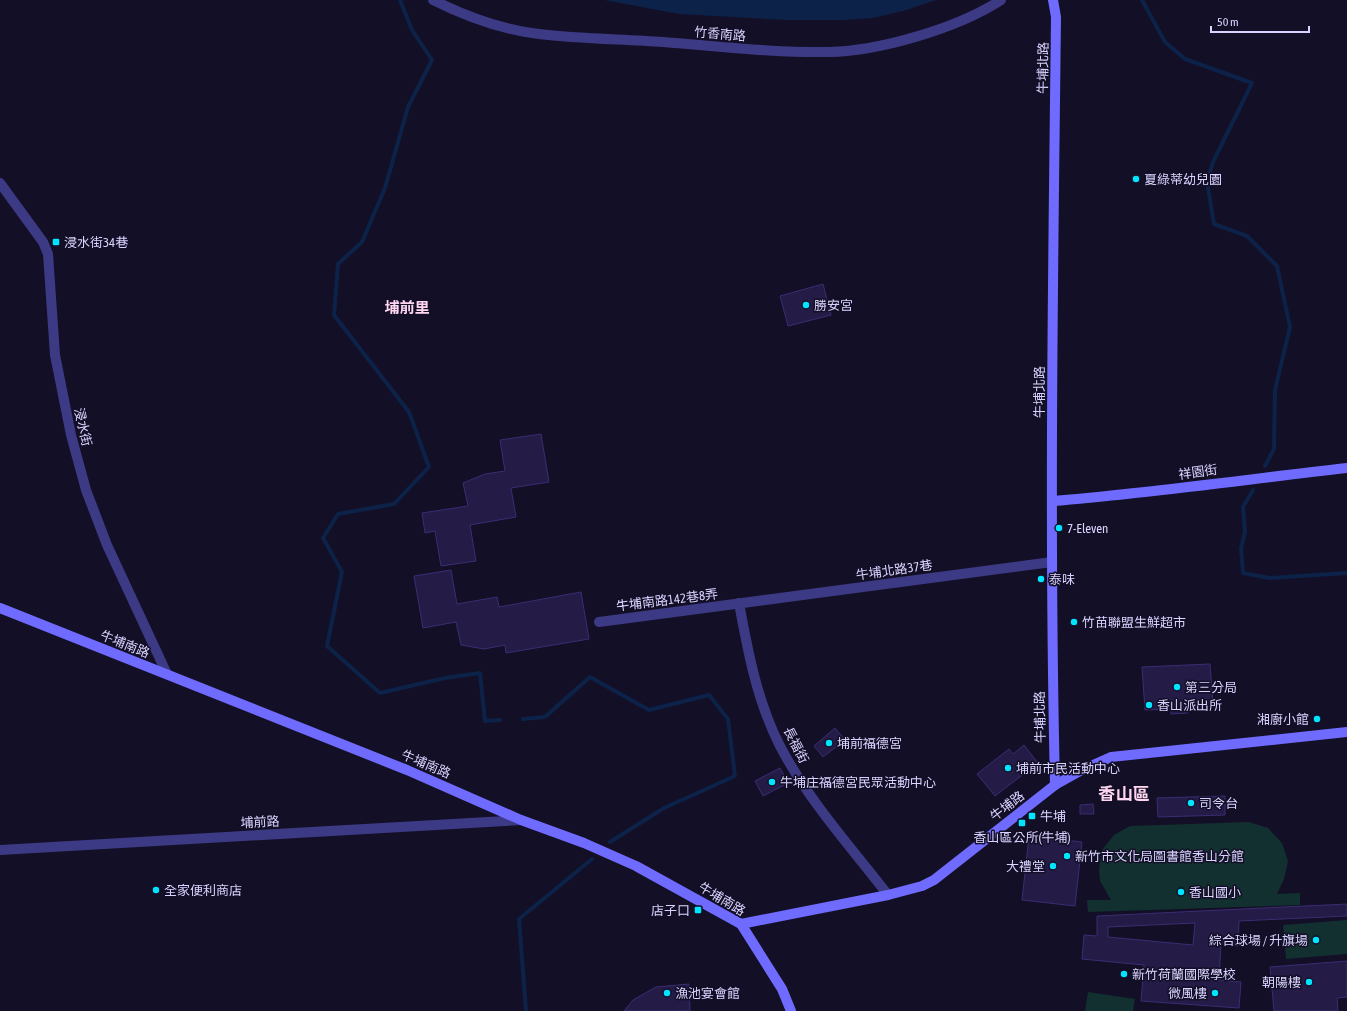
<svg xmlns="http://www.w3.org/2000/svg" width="1347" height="1011" viewBox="0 0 1347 1011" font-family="'Asap Condensed','Noto Sans TC',sans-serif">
<rect width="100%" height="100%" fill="#130f26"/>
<!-- green -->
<g fill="#12302f">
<polygon points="1249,822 1268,828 1282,843 1288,861 1284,879 1277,894 1300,893 1300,905 1088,912 1087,900 1111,900 1100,881 1099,869 1102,850 1114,835 1130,826"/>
<polygon points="1347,920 1347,954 1286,959 1283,925"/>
<polygon points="1088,992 1135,999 1133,1011 1085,1011"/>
</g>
<!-- water -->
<polygon fill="#0c2248" points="604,0 936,0 903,11 873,18 843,20 786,20 679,14"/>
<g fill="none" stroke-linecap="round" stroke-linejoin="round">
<!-- stream -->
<g stroke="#0c2248" stroke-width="4">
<polyline points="400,0 412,30 432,60 408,107 385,188 362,242 338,264 334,315 409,412 429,467 394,504 338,514 323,538 342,572 327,646 380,693 445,678 480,673 485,721 500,720"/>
<polyline points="1142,0 1165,42 1185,59 1252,83 1213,162 1207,182 1214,224 1247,236 1277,266 1290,327 1275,390 1274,449 1265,466"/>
<polyline points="1253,490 1243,507 1245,532 1241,548 1243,573 1269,578 1347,573"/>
<polyline points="523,719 545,717 590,677 649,710 709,695 728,719 735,776 664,808 610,842"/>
<polyline points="526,1011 519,919 592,859"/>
</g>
</g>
<!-- building -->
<g fill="#241b47" stroke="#3b2d73" fill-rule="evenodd">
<polygon points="823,284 831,315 788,326 780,296"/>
<polygon points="541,434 549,482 511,488 516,517 470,525 476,561 441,566 435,531 425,533 422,513 468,506 463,483 485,474 505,471 500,440"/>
<polygon points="451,570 457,604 497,597 499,607 581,592 589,639 506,653 505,645 484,649 461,645 456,622 423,628 414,576"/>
<polygon points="1210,664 1213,706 1187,707 1188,713 1171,714 1171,709 1145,710 1142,667"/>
<polygon points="835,728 845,740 823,757 814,746"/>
<polygon points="1024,745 1038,763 995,796 977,774 1009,749 1013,754"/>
<polygon points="780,768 788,783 763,796 755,781"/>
<polygon points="1225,796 1225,815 1158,817 1157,798"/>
<polygon points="1093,804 1094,814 1080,814 1080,805"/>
<polygon points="1029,836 1082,842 1075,906 1022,900"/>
<path d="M 1347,904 L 1347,916 L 1239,921 L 1238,946 L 1221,944 L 1219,980 L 1241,982 L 1239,1008 L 1141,1001 L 1144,965 L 1082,959 L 1084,935 L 1097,936 L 1097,916 ZM 1195,923 L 1193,945 L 1108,937 L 1108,927 Z"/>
<polygon points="1347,961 1347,997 1337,998 1338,1011 1274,1011 1270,967"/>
<polygon points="689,984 690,1011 624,1011 633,1000 656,987"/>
</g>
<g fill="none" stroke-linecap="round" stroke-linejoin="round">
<!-- street -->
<g stroke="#3d3a85" stroke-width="10">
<path d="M 433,0 C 465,16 504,30 539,34 C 580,39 622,39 663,42 C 718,46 773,53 829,52 C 880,51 958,28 1001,0"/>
<polyline points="0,183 43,242 48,254 55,355 71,435 86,490 107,545 167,674"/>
<path d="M 739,603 C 748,652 757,701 780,746 C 808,800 851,847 888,895"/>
<polyline points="599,622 1052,562"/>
<polyline points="0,850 521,820"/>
</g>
<!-- secondary -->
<g stroke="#6f6bff" stroke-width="10">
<path d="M 1053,0 L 1056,17 C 1053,273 1049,529 1055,785"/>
<path d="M 1053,501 C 1151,493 1249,479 1347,468"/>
<polyline points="0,608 407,770 521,820 584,843 636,866 741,924 782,989 791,1011"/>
<polyline points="741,924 888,895 922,886 934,880 1055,785 1082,770 1111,757 1347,732"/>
</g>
</g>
<!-- markers -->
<g fill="#00e5ff" stroke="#130f26" stroke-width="1.5">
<circle cx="1136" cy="179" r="4"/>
<rect x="52" y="238" width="8" height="8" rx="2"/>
<circle cx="806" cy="305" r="4"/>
<circle cx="1059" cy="528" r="4"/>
<circle cx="1041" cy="579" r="4"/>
<circle cx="1074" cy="622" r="4"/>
<circle cx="1177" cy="687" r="4"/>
<circle cx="1149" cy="705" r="4"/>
<circle cx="1317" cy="719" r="4"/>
<circle cx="829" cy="743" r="4"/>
<circle cx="1008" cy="768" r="4"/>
<circle cx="772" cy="782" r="4"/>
<circle cx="1191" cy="803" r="4"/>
<rect x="1028" y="812" width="8" height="8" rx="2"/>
<rect x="1018" y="819" width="8" height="8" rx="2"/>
<circle cx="1067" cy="856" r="4"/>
<circle cx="1053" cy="866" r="4"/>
<circle cx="156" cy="890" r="4"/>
<circle cx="1181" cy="892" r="4"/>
<rect x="694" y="906" width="8" height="8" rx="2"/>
<circle cx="1316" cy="940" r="4"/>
<circle cx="1124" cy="974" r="4"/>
<circle cx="1309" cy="982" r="4"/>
<circle cx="667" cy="993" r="4"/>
<circle cx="1215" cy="993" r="4"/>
</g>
<g text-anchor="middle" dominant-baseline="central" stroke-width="3" stroke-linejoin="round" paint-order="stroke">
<!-- street labels -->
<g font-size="13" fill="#d9d4ff" stroke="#130f26">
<text transform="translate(720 34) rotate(5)">竹香南路</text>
<text transform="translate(1043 68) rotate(-89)">牛埔北路</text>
<text transform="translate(1039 392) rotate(-90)">牛埔北路</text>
<text transform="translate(83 427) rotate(77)">浸水街</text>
<text transform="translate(1198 472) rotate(-8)">祥園街</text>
<text transform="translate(894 570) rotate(-8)">牛埔北路37巷</text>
<text transform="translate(667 600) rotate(-7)">牛埔南路142巷8弄</text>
<text transform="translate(125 644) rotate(22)">牛埔南路</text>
<text transform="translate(1040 717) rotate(-91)">牛埔北路</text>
<text transform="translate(796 745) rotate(63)">長福街</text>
<text transform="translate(426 764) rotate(23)">牛埔南路</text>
<text transform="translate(1007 806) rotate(-38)">牛埔路</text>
<text transform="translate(260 822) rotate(-3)">埔前路</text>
<text transform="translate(722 899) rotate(31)">牛埔南路</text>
</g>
<!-- poi labels -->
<g font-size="13" fill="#d9d4ff" stroke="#130f26" text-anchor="start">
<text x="1144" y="179">夏綠蒂幼兒園</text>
<text x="64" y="242">浸水街34巷</text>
<text x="814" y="305">勝安宮</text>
<text x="1067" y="528">7-Eleven</text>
<text x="1049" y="579">泰味</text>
<text x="1082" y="622">竹苗聯盟生鮮超市</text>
<text x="1185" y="687">第三分局</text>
<text x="1157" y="705">香山派出所</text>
<text x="1309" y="719" text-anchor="end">湘廚小館</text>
<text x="837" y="743">埔前福德宮</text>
<text x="1016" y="768">埔前市民活動中心</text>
<text x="780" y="782">牛埔庄福德宮民眾活動中心</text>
<text x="1199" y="803">司令台</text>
<text x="1040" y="816">牛埔</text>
<text x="1022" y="837" text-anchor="middle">香山區公所(牛埔)</text>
<text x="1075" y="856">新竹市文化局圖書館香山分館</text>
<text x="1045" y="866" text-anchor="end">大禮堂</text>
<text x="164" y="890">全家便利商店</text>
<text x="1189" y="892">香山國小</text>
<text x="690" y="910" text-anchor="end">店子口</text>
<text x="1308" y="940" text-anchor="end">綜合球場 / 升旗場</text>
<text x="1132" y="974">新竹荷蘭國際學校</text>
<text x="1301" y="982" text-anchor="end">朝陽樓</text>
<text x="675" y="993">漁池宴會館</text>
<text x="1207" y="993" text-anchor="end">微風樓</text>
</g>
<!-- quarter labels -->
<g font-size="15" font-weight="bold" fill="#ffd6f0" stroke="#130f26">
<text x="407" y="307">埔前里</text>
</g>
<!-- district labels -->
<g font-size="17" font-weight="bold" fill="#ffd6f0" stroke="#130f26">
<text x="1124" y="794">香山區</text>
</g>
</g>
<!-- scale -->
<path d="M1211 26v6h98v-6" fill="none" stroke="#d9d4ff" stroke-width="2"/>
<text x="1217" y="26" font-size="12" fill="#d9d4ff" stroke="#130f26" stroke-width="3" paint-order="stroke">50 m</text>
</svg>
